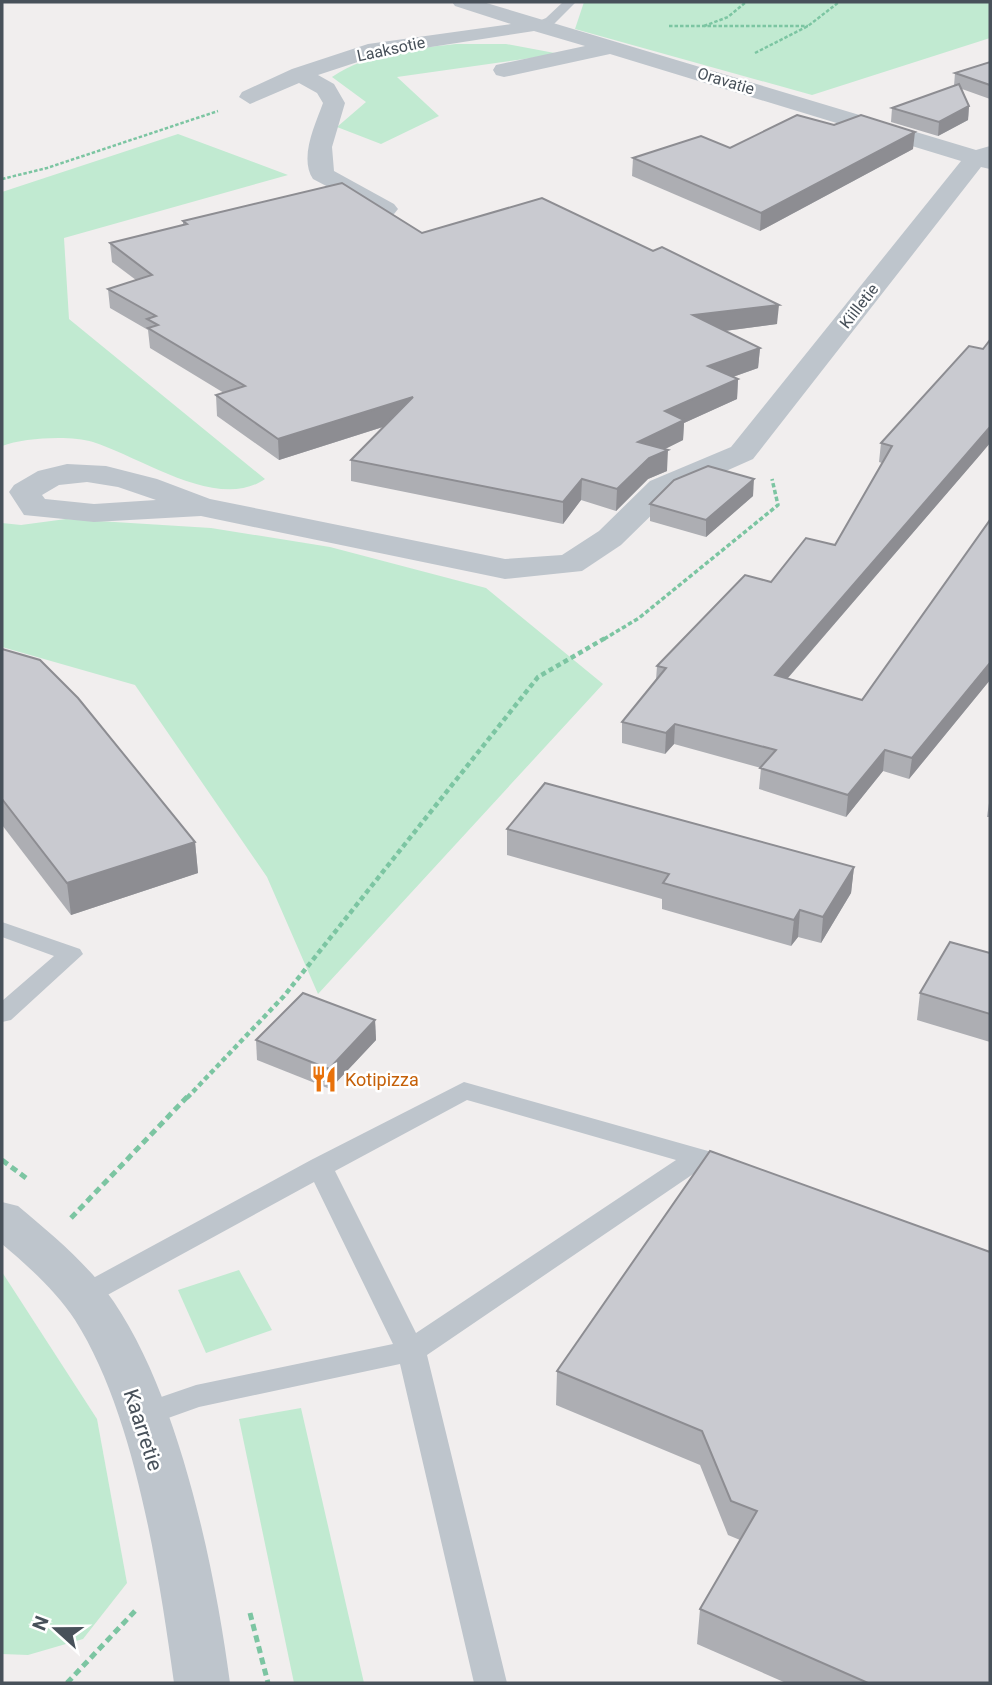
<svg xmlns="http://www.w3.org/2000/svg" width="992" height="1685" viewBox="0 0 992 1685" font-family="Roboto,sans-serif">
<rect width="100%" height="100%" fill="#f1eeee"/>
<!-- green -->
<g fill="#c1ead1">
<polygon points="584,2 990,2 990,38 812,95 575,29"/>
<path d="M 456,44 L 506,44 L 560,54 L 397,77 L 439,116 L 381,144 L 337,127 L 366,102 L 332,77 C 370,52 412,49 456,44 Z"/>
<path d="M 178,134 L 288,175 L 64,238 L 69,319 L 265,479 C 218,512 141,457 93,442 C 69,435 24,438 2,446 L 2,192 Z"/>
<polygon points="66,519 211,528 330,547 486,588 603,684 318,994 267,877 135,685 2,647 2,523 21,525"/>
<polygon points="239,1270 272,1330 206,1353 178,1290"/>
<polygon points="2,1272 97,1419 127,1583 83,1639 28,1655 2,1654"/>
<polygon points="301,1408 364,1683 294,1683 239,1419"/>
</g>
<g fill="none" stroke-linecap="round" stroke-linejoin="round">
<!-- path-far3 -->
<g stroke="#7cc5a2" stroke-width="2.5" stroke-dasharray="3.5 2" stroke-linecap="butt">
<polyline points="669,26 808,26"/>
<polyline points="704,26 728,17 746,2"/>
<polyline points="755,53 808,26 839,2"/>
<polyline points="2,179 47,168 218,111"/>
</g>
<!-- path-far2 -->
<polyline stroke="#7cc5a2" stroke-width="3.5" stroke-dasharray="4.5 2.5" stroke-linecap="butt" points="604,639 639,618 778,505 772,479"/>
<!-- path-far1 -->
<polyline stroke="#7cc5a2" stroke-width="4.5" stroke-dasharray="5 3.5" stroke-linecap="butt" points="187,1098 284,996 538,677 607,637"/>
<!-- path -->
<g stroke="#7cc5a2" stroke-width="5" stroke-dasharray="7 4.5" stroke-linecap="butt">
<polyline points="2,1160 26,1178"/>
<polyline points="71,1218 188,1096"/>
<polyline points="250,1613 268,1683"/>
<polyline points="67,1683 135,1611"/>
</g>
<!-- service -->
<g fill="#bec5cc" fill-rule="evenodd">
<polygon points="563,2 576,2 554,24 534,29 534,23 546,18"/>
<polygon points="2,922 80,949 83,954 11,1020 2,1022 2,1001 54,956 2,937"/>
<path d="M 464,1082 L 708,1151 L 741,1162 L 745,1169 L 741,1176 L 732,1178 L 702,1168 L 427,1355 L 507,1683 L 474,1683 L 400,1364 L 199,1407 L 143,1427 L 132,1423 L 128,1415 L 132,1407 L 196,1385 L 393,1344 L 314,1182 L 91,1304 L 81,1307 L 71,1304 L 67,1297 L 71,1290 L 311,1160 ZM 467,1100 L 676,1160 L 416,1333 L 335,1171 Z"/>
</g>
<!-- minor -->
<g fill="#bec5cc" fill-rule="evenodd">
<path d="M 452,2 L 483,2 L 976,150 L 990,146 L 990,169 L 981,167 L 753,459 L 672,495 L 621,545 L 582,571 L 505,579 L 201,516 L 94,522 L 24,515 L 9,492 L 14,485 L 38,471 L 67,464 L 106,466 L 157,479 L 210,499 L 505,559 L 562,555 L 599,531 L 650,481 L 731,447 L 961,161 L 610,54 L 504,77 L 496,75 L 493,70 L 496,65 L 585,46 L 534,31 L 379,55 L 318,75 L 334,84 L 345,103 L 332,147 L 334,171 L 394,204 L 398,209 L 394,214 L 385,217 L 313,179 C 299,158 315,125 323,103 L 317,93 L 299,83 L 250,104 L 239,97 L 242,92 L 292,69 L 368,44 L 511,24 L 455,6 ZM 87,482 L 118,487 L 156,500 L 94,504 L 45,499 L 42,495 L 59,485 Z"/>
<path d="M 2,1202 L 18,1206 C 49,1232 82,1259 106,1291 C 177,1385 215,1568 230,1683 L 174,1683 C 159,1574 135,1414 75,1320 C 56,1291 28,1266 2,1244 Z"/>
</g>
</g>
<!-- wall -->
<g fill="#adaeb3">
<polygon points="990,62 990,99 962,89 969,106 968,120 938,136 891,122 892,108 954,86 955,73"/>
<polygon points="730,148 913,149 760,231 632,176 633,158"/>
<polygon points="183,221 422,233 777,324 725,331 760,348 758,368 733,377 738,379 737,399 684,423 683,440 665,449 667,471 648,479 616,511 581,500 563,524 351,481 351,460 383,427 279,460 217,416 216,395 224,393 150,348 148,330 110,308 108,289 136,280 112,262 110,243 183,225"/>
<polygon points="990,340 990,443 788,678 862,700 990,520 990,680 909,779 883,771 846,817 759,789 761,768 674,744 665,754 622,743 622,722 656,680 657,666 771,582 835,545 882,463 879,462 881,443 983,349"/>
<polygon points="753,496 706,537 650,521 650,504"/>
<polygon points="2,649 195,842 198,873 71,915 2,825"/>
<polygon points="990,796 990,817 987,817"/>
<polygon points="507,829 854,867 851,893 821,943 798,937 791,946 662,909 662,899 507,855"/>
<polygon points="990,953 990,1042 917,1020 920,993"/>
<polygon points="375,1020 376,1040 330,1089 257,1060 256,1040"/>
<polygon points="710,1151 990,1683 786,1683 697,1644 700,1609 740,1540 728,1535 700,1465 556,1405 557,1371"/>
</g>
<!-- shaded-wall -->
<g fill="#8d8d92">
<polygon points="969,106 968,120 938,136 939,122"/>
<polygon points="915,132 913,149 760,231 761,213"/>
<polygon points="779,305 777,324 693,335 693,315"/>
<polygon points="760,348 758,368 707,386 708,366"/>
<polygon points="738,379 737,399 684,423 683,440 637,463 638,442 665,411"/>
<polygon points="413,397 414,417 279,460 278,439"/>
<polygon points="990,427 990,443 980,455 773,695 775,675"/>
<polygon points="668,450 667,471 648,479 616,511 617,489 649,458"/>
<polygon points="582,479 581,500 563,524 563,502"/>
<polygon points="754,479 753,496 706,537 706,520"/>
<polygon points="990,663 990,680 909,779 912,758"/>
<polygon points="675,724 674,744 665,754 666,733"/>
<polygon points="885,750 883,771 846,817 848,795"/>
<polygon points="195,842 198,873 71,915 67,883"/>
<polygon points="854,867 851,893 821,943 823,917"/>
<polygon points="800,910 798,937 791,946 794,920"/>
<polygon points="375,1020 376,1040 330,1089 329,1069"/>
</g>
<!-- building -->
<g fill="#c9cad0" stroke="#8d8d92" stroke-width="2">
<polygon points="990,62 990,85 955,73"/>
<polygon points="959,84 969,106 939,122 892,108"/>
<polygon points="797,115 834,125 861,115 915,132 761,213 633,158 701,136 730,148"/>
<polygon points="342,183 422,233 542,198 653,251 662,247 779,305 693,315 760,348 708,366 738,379 665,411 684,420 638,442 668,450 649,458 617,489 582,479 563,502 351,460 413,397 278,439 216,395 245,386 148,328 158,325 147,319 156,316 108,289 152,275 110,243 187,224 183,221"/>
<polygon points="990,340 990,427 775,675 862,700 990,520 990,663 912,758 885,750 848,795 760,768 776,750 675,724 666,733 622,722 666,668 657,666 745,575 771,582 806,538 835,545 892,446 881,443 969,346 983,349"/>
<polygon points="708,466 754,479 706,520 650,504 674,480"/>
<polygon points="2,649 40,660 78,698 195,842 67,883 2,799"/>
<polygon points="545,783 854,867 823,917 800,910 794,920 663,883 669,874 507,829"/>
<polygon points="950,942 990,953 990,1014 920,993"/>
<polygon points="303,993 375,1020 329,1069 256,1040"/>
<polygon points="710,1151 990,1252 990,1683 868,1683 700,1609 757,1511 731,1501 702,1431 557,1371"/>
</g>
<!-- icons -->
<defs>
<g id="restaurant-bare" transform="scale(2.1)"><path d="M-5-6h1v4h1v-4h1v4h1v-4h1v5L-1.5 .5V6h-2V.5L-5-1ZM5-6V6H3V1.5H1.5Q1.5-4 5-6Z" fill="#e8710a" stroke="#fff" stroke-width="2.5" paint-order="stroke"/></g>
</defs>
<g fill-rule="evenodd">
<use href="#restaurant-bare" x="324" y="1079"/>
</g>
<g text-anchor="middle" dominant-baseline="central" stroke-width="5" stroke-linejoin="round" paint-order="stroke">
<!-- far-street labels -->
<g font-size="16" fill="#48515a" stroke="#fff">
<text transform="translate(391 49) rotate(-12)">Laaksotie</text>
<text transform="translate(726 81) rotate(17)">Oravatie</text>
<text transform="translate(859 306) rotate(-52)">Kiilletie</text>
</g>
<!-- food labels -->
<g font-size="18" fill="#c56008" stroke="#fff" text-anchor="start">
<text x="345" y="1079">Kotipizza</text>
</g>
<!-- near-street labels -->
<g font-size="21" fill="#48515a" stroke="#fff">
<text transform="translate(143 1430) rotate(72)">Kaarretie</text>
</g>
</g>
<!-- border -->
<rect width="992" height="1685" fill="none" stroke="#48515a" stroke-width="7"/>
<!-- north arrow -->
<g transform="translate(56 1629) rotate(291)" stroke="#ffffff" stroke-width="5" paint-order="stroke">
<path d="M0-5L12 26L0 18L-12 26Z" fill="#48515a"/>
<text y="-10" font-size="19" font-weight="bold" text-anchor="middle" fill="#48515a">N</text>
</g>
</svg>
